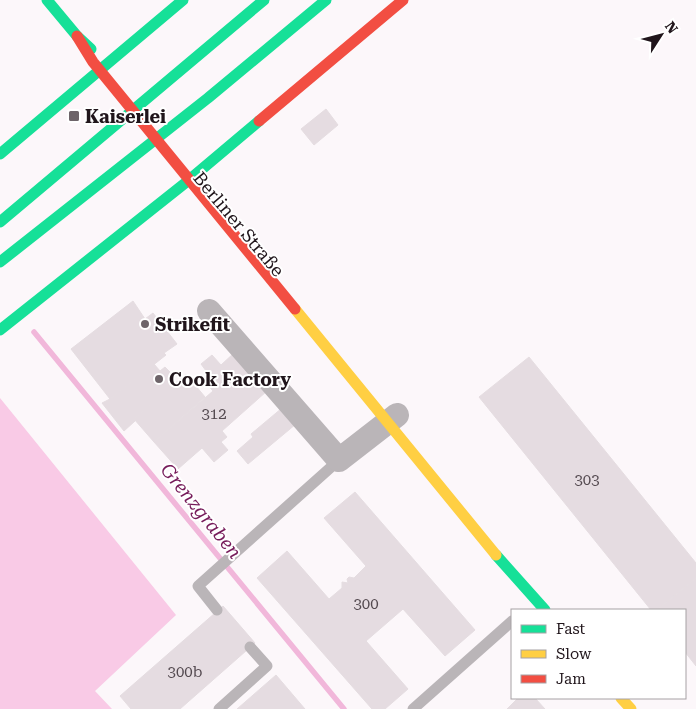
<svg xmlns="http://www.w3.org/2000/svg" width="696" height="709" viewBox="0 0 696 709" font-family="'Roboto Serif',serif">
<rect width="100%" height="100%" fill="#fcf7fa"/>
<!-- forest -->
<polygon fill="#f9cae6" points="0,398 176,615 95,691 112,709 0,709"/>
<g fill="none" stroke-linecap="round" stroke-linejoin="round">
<!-- stream -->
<polyline stroke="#f1b7da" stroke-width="5.5" points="34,332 344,709"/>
</g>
<!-- building -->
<g fill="#e5dce1" stroke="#e5dde1">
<polygon points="326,109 338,125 314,145 301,129"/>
<polygon points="133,301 145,319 153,313 177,344 164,353 166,355 110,399 71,349"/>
<polygon points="234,353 267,391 222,431 227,437 221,442 228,450 214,462 202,448 178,469 154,442 213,391 204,380 209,375 201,364 212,355 221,365"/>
<polygon points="529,357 696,563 696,578 657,610 651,610 479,397"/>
<polygon points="154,364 160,371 165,367 173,375 168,380 173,386 134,419 135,421 124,431 102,403 110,399"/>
<polygon points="186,374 205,397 154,442 134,419"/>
<polygon points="282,408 296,424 248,464 237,451 253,437 251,434"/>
<polygon points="355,492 475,630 445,656 403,609 366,641 408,689 385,709 372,709 257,578 287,551 329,599 342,588 342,582 348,583 347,579 349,577 354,578 366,566 324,518"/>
<polygon points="696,578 696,666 685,652 685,610 657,610"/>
<polygon points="223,606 255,643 180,709 131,709 120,696"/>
<polygon points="276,675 305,709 237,709"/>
<polygon points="518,698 535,698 545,709 507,709"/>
</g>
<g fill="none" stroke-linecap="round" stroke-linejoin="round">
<!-- lane -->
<g stroke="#bab5b8" stroke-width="11">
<polyline points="217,610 198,586 339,460"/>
<polyline points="219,709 267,666 250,647"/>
<polyline points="413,709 512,621"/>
</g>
<!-- street -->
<polyline stroke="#bab5b8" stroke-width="24" points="209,311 339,460 397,415"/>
<!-- fast -->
<g stroke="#16e098" stroke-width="11">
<polyline points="47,0 77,36 91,49"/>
<polyline points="0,154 183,0"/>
<polyline points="0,222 264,0"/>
<polyline points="0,262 208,98 326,0"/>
<polyline points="0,330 189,180 259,121"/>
<polyline points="496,555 545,610"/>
</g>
<!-- slow -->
<g stroke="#ffcf43" stroke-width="11">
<polyline points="295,309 496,555"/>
<polyline points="621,698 631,709"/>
</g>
<!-- jam -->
<g stroke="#f24e42" stroke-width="11">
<polyline points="77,36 93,62 295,309"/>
<polyline points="259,121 403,0"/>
</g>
</g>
<!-- markers -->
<g fill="#6d6469" stroke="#fff" stroke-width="2">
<rect x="68" y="110" width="12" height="12" rx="2.5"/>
<circle cx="145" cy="324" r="5"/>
<circle cx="159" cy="379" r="5"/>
</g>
<g text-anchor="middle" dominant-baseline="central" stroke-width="4" stroke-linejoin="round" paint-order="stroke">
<!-- number labels -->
<g font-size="15" fill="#544a50">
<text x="214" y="414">312</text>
<text x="587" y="480">303</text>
<text x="366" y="604">300</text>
<text x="185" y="672">300b</text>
</g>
<!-- poi labels -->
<g font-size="18" font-weight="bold" fill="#20151b" stroke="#fff" text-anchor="start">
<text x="85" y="116">Kaiserlei</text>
<text x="155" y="324">Strikefit</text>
<text x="169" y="379">Cook Factory</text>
</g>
<!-- street labels -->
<g font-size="18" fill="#20151b" stroke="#fff">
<text transform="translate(239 224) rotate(50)">Berliner Straße</text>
</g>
<!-- water labels -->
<g font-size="19" font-style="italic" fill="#761b5a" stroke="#fff">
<text transform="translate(201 511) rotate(51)">Grenzgraben</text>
</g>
</g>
<!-- legend -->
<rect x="511" y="609" width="175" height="90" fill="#ffffff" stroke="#a6a1a4"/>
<rect x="521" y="625" width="25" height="8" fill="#16e098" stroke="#a6a1a4"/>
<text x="556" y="634" font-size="15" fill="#20151b">Fast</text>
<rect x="521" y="650" width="25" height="8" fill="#ffcf43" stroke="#a6a1a4"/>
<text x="556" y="659" font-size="15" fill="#20151b">Slow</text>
<rect x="521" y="675" width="25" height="8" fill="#f24e42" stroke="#a6a1a4"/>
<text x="556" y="684" font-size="15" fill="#20151b">Jam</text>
<!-- north arrow -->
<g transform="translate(661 35) rotate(54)" stroke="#ffffff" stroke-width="4" paint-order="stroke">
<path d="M0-4L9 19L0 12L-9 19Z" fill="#20151b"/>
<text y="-8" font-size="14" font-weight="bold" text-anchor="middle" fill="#20151b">N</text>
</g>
</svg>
